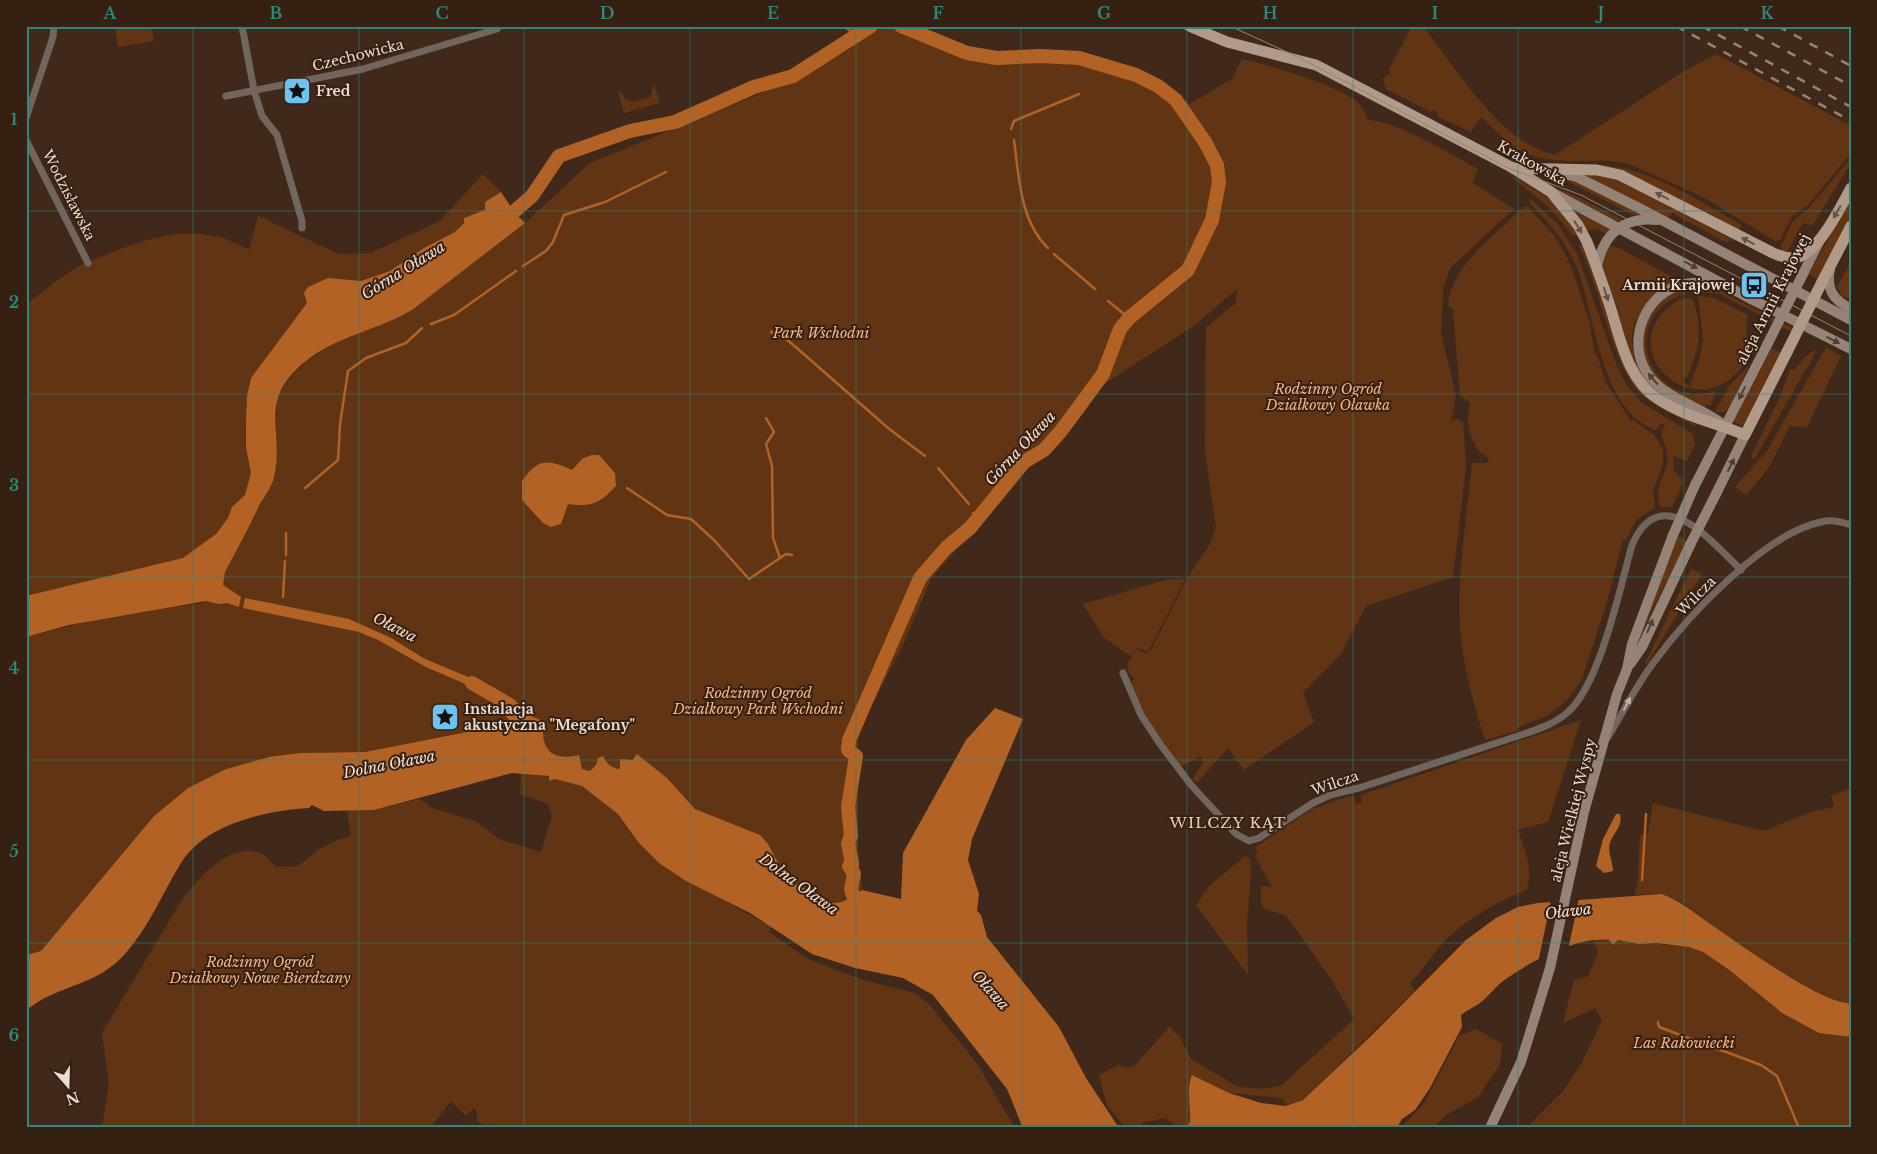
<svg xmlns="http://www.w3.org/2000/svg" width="1877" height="1154" viewBox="0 0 1877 1154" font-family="'Libre Baskerville',serif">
<rect width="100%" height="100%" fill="#40291a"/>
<!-- green -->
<g fill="#613514">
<polygon points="115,26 151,26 154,41 118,47"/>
<path d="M 1412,26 L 1423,26 C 1456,68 1501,144 1555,155 L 1686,70 L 1716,54 L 1851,126 L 1851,153 L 1808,205 L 1792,216 L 1780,240 L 1775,241 L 1703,197 L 1629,164 C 1592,155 1551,170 1516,148 C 1504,140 1492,127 1481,117 L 1471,132 L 1437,116 L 1438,113 L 1433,110 L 1431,112 L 1386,89 L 1383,79 L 1390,73 L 1389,69 Z"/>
<path d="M 892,28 L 973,61 L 1032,61 L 1088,66 L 1123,75 L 1145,84 L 1178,111 L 1232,79 L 1242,59 C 1265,64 1349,88 1361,106 C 1364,110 1366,116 1368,120 C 1395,120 1452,155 1478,169 L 1473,183 L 1514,209 L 1450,268 L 1443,289 L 1441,333 L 1456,396 L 1451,421 L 1457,419 L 1463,422 L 1466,467 L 1453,577 L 1366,606 L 1341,654 L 1303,693 L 1314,722 L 1244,770 L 1228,748 L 1197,783 L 1193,779 L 1203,762 L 1201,756 L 1180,767 L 1146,719 L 1131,683 L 1134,679 L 1127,670 L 1129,668 L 1127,664 L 1137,649 L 1147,654 L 1151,650 L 1186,580 L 1210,544 L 1216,527 L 1205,452 L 1206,327 L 1236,303 L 1237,289 L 1195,325 L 1095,390 L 1064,436 L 1024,471 L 931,579 L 903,645 L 871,707 L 858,740 L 858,846 L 862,890 L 847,897 L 842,902 L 833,903 L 794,883 L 783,872 L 768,844 L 760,835 L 695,809 L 667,778 L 637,754 L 621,769 L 614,769 L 607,763 L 596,765 L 590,771 L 582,769 L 579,755 C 550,760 541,749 543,721 L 509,723 L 365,752 L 300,753 L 269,757 L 226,769 L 188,788 L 154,816 L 41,951 L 26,955 L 26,637 L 90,621 L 98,615 L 199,604 L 221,594 L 225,572 L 274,478 L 277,397 L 285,383 L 305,362 L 520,218 L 525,223 L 590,163 L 781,85 L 844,53 L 873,30 Z"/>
<polygon points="654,84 660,103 624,113 618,92 621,91 626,100 633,102 650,97"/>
<polygon points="1851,158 1851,163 1812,226 1805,223 1802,225 1787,252 1782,251 1781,247 1792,222 1808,209"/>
<path d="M 1598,165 C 1646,166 1700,201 1741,225 L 1738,231 Z"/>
<polygon points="1504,171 1553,201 1580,235 1573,236 1548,206"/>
<polygon points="1580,172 1598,174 1622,181 1735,241 1729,241 1727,243 1672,213 1666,219"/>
<path d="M 483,174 L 501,192 L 512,209 L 251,378 C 242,414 245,417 262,448 L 230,543 L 26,630 L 26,304 C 41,294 69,270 83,264 C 138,242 191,216 249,250 L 258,216 L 339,254 L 371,253 L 440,221 Z"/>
<polygon points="1567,178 1593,188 1643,215 1635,216 1567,181"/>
<polygon points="1550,186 1576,196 1623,220 1619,222"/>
<polygon points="1851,198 1851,215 1818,279 1809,274"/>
<path d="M 1530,199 L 1558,224 L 1577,254 L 1618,369 L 1626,384 L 1641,402 L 1693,434 L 1695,444 L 1687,461 L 1673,456 L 1674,471 L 1684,481 L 1672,507 L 1660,507 C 1650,478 1680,473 1661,435 L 1665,425 L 1662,423 L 1656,430 C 1600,413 1595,310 1575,263 C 1564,239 1547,221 1529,202 Z"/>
<path d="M 1527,206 L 1555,237 L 1568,259 L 1567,263 L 1570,263 L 1590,324 L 1594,353 L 1597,354 L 1606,383 L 1631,421 L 1633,420 L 1655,436 L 1663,449 L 1663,464 L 1653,491 L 1655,508 L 1636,520 L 1626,540 L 1623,540 L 1606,605 L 1582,679 L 1568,699 L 1559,707 L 1546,716 L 1517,728 L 1517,731 L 1485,740 C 1473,703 1463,667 1460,627 C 1457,573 1467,516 1472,463 L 1487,463 L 1489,458 C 1470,450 1464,421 1471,403 L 1460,396 L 1453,309 L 1448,307 C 1450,265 1497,235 1523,207 Z"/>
<polygon points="1569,207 1610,229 1606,234 1596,229 1585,231"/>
<path d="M 1584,243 L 1624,363 L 1661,407 L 1696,425 L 1695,427 C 1677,414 1656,409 1640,393 C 1610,361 1601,288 1579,246 Z"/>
<path d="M 1608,246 L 1619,248 L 1680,281 C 1651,291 1619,328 1637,360 C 1644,373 1657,385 1666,397 C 1635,390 1624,331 1616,305 C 1612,293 1604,281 1603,268 C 1603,260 1606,253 1608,246 Z"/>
<polygon points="1851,261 1851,300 1842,296 1837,287"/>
<polygon points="1698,286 1718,290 1793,328 1791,332 1720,294 1696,291 1693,288"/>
<path d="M 1684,289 L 1686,293 C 1613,317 1650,412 1716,391 L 1711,405 L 1706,405 L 1705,407 C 1690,400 1671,393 1659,380 C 1630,350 1643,300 1684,289 Z"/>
<path d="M 1698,296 L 1714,298 L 1748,315 L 1746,335 L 1752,352 C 1706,438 1612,356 1668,308 C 1674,302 1684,296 1692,299 C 1704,325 1699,354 1686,379 L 1682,377 L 1683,383 L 1690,386 L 1700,357 L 1703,340 Z"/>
<polygon points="1771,348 1782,353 1746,422 1741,426 1735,422 1734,419"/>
<polygon points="1827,348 1841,356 1807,427 1790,426 1768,469 1746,495 1735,487 1767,451 1825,349"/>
<path d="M 1817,350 L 1755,458 L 1752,458 L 1751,456 L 1780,397 L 1790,369 L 1794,370 C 1801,362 1806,353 1817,350 Z"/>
<polygon points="1749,366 1729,408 1724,412 1715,412 1729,386"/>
<polygon points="1680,536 1687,542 1652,610 1634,655 1636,640 1677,538"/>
<polygon points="1691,569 1702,574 1647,664 1645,663"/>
<polygon points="1185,579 1148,652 1137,648 1131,656 1104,638 1083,604 1165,580"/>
<path d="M 1581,720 L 1548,822 L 1518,830 C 1525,852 1534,869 1526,890 C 1499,901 1471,916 1450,936 C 1435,950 1424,969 1410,983 L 1415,991 L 1303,1100 L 1286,1106 L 1283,1098 L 1229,1093 L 1192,1075 L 1189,1081 L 1190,1128 L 1178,1128 L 1165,1118 L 1142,1123 L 1141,1128 L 1126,1128 L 1107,1106 L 1099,1075 L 1118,1065 L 1129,1068 L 1136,1064 L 1169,1027 L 1179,1036 L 1191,1059 L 1238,1087 L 1265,1089 L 1282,1085 L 1354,1019 L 1331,979 L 1286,915 L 1264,909 L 1261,904 L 1261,886 L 1272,887 L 1255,856 L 1258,853 L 1254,848 L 1312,809 L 1350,796 L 1354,796 L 1356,804 L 1362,803 L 1361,795 Z"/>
<path d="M 521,772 L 566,780 L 582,786 L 618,814 L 639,843 L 659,863 L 771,927 L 769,932 L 808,959 L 863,980 L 915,993 L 929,1004 L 978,1065 L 1015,1128 L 497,1128 L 494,1124 L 483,1125 L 477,1121 L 477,1111 L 474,1108 L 466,1116 L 451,1101 L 430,1128 L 102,1128 L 109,1082 L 102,1033 L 183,898 C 200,877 231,840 262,854 C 267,856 272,863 276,867 L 298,866 L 318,850 L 337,840 L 351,836 L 347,810 L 374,810 L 420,799 L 432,808 L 475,821 L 501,840 L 541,852 L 552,816 L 548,804 L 520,794 Z"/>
<path d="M 1851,788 L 1851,1003 C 1826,1007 1732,939 1708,922 C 1697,915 1686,902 1673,898 C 1661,893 1648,895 1635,894 L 1638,881 L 1640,835 L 1648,833 L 1653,803 L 1763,831 L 1811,812 L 1834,807 L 1831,796 Z"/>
<polygon points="1245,856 1250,859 1251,870 1247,924 1248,975 1196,905 1209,886"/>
<polygon points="1600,939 1610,940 1613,945 1617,940 1689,947 1703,952 1728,969 1782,1013 1819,1033 1851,1037 1851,1128 1526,1128 1564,1090 1581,1064 1602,1021 1595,1008 1563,1023 1574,980 1588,976 1598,953 1594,940"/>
<polygon points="1476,1029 1502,1044 1500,1064 1478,1097 1446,1115 1433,1128 1401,1128 1425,1102 1459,1036"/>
</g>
<!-- water -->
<g fill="#b26224">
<path d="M 501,192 L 515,213 L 525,223 L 412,310 C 378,330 337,336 306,361 C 256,401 285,429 274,477 C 272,486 265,496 260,504 C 249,527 237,550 225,572 L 223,585 L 241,597 L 239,607 L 227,603 L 219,604 L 206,601 L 69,625 L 26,637 L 26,596 L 183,558 L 216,534 L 228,518 L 232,507 L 245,495 L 251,473 L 246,447 L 246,419 L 247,396 L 251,378 L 307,303 L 304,293 L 308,287 L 328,278 L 361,281 L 390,271 L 424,248 L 455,232 L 464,223 L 464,218 L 485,210 L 485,202 Z"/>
<path d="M 592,455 L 599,455 L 615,473 L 616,486 C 599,504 592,507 568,504 L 561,524 L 551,527 L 543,523 L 522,500 L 522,481 C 538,458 548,459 572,470 L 583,458 Z"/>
<polygon points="245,598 349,619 391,638 425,659 497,689 484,692 426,667 378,640 359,632 243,608"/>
<path d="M 503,693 L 525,708 L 528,715 L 543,721 C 541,749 550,761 579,755 L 582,769 L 590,771 L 596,765 L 598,758 L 603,756 C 607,764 611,768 620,769 L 620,759 L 632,760 L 637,754 L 667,778 L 695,809 L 760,835 L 768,844 L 783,872 L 794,883 L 833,903 L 842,902 L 862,890 L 901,899 L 903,853 L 966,740 L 995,708 L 1023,719 L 972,839 L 968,860 L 979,894 L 977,911 L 981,915 L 987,937 L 1059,1027 L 1086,1078 L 1119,1128 L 1023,1128 L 1007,1089 L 933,995 L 903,978 L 855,968 L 812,954 L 750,913 L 686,881 L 659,863 L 639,843 L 618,814 L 582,786 L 555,779 L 549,781 L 549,776 L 512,773 L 374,810 L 324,811 L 312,805 L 309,808 C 268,810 204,824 181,863 C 162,894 149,927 125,954 C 101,980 79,982 49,996 C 41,999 34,1005 26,1010 L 26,955 L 41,951 L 154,816 L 188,788 L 226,769 L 269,757 L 300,753 L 365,752 L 507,724 L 510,721 L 488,696 Z"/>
<path d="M 1616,814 L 1620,814 C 1623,826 1614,832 1610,843 C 1607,852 1613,862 1613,871 L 1604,873 L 1596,866 L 1603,839 Z"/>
<path d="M 1661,894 C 1680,900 1693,912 1709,923 C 1734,940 1825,1007 1851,1003 L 1851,1037 L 1819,1033 L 1782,1013 L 1728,969 L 1703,952 L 1689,947 L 1656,943 L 1639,944 L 1618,940 L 1613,945 L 1609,940 C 1579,936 1531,961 1506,979 C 1495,986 1488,998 1477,1005 C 1472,1008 1466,1011 1461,1015 L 1462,1027 L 1430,1088 L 1415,1110 L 1402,1119 L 1397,1128 L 1190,1128 L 1187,1126 L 1190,1122 C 1191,1109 1186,1086 1192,1075 L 1229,1093 L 1261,1103 L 1286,1106 L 1303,1100 L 1372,1035 L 1466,940 L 1496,918 L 1518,907 L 1538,903 Z"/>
</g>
<!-- pier -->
<polygon fill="#40291a" points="1579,898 1568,950 1538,963 1551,900"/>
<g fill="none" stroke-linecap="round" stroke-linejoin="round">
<!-- stream -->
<g stroke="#b26224" stroke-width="2.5">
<polyline points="843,26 857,35"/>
<polyline points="1011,129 1014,121 1079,94"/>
<path d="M 1014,140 C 1019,177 1020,221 1048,248"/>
<polyline points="1054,254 1095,289"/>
<polyline points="523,266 546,251 553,242 564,215 605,202 666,172"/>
<polyline points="1108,301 1129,318"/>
<polyline points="431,324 454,315 516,271"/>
<polyline points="771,332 786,339 798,349 888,428 925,456"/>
<polyline points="766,418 774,432 766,444 772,466 773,538 780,558"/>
<polyline points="938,468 969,504"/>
<polyline points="305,488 338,460 340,424 348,371 366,358 406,343 422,328"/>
<polyline points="627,488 667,515 691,519 714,540 749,579 786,554 792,555"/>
<polyline points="973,513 977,519"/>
<polyline points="286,555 286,533"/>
<polyline points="283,597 285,561"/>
<polyline points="1642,880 1646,814"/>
<polyline points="1658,1022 1659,1027 1761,1065 1777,1076 1799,1128"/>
</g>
<!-- river -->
<g stroke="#b26224" stroke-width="14">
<polyline points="501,223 532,196 559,156 630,131 675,122 754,87 793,76 871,26"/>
<polyline points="472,683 510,705"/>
<polyline points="858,911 851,889 854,874 849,866 852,864 848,843 851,836 848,807 856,756 848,750 849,740 920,578 946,548 970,528 1024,462 1044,450 1061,431 1103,374 1120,329 1129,318 1188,270 1212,220 1219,182 1217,165 1205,142 1176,100 1158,86 1136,75 1079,58 1040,56 997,58 967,53 901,26"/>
</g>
<!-- minor -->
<g stroke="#71655e" stroke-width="7">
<polyline points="242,26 254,90 262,116 277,135 302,221 302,228"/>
<polyline points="226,96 363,69 497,29 499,26"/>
<polyline points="26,118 53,37 54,26"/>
<polyline points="26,140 88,263"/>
<path d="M 1123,673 L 1141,715 L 1160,744 L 1191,785 L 1236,834 L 1249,841 L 1259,838 L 1313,803 L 1330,795 L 1359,788 L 1524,734 C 1539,729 1556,723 1568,712 C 1600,684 1620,588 1632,545 C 1661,479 1711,541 1741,570"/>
<path d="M 1608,737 C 1623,712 1636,686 1654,662 C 1687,617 1765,533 1821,522 C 1832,519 1841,522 1851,525"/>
</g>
<!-- secondary -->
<g stroke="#968377" stroke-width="10">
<polyline points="1556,172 1577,177 1639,208 1851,320"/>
<polyline points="1551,192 1751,299 1851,349"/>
<path d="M 1597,267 C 1603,234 1624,216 1657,220"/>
<path d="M 1830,268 C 1826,289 1832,299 1851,309"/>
<polyline points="1804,272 1819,242"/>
<path d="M 1723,284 C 1708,283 1692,281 1677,286 C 1641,299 1626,347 1650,377 C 1668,400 1702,407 1724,425"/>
<polyline points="1695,485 1768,343"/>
<polyline points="1716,494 1745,435"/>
<polyline points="1630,664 1642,647 1691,543"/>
<polyline points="1490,1128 1521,1062 1550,968 1584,812 1617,694 1627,669 1632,644 1673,535"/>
</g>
<!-- primary -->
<g stroke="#b29a8b" stroke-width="11">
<path d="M 1189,26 L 1227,42 L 1316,65 L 1513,168 L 1551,192 L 1578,225 L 1587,242 C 1595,262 1602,282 1609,303 C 1620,336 1626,378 1658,399 C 1687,418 1715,422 1745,435 L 1787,352"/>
<path d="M 1513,168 L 1597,170 L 1620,175 L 1773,253 C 1780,256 1788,259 1796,258 C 1819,252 1840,208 1851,188"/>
<polyline points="1822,282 1851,226"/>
</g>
<!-- tram -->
<polyline stroke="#978478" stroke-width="1" points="1230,26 1300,58 1508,168 1581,195 1851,336"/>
<!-- rail -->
<g stroke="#978478" stroke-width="2.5" stroke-dasharray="9 9" stroke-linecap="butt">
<polyline points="1676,26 1851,121"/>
<polyline points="1702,26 1851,107"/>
<polyline points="1740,26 1851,86"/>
<polyline points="1778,26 1851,66"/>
</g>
<!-- secondary-bridge -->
<g stroke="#968377" stroke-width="10">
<polyline points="1768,343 1804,272"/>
<polyline points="1673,535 1695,485"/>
<polyline points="1691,543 1716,494"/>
</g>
<!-- primary-bridge -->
<polyline stroke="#b29a8b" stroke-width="11" points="1787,352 1822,282"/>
</g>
<!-- one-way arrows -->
<defs><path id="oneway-solid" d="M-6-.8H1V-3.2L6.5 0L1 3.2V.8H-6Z" transform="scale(1.25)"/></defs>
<g fill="#675142">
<use href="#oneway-solid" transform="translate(1662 196) rotate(-153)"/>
<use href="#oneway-solid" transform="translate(1837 212) rotate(120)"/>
<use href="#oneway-solid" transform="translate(1578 227) rotate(58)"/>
<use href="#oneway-solid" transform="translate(1748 241) rotate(-153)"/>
<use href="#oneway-solid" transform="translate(1606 294) rotate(72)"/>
</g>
<g fill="#523e30">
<use href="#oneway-solid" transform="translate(1691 265) rotate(28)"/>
<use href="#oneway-solid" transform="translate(1833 340) rotate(27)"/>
<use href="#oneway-solid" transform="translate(1653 379) rotate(-131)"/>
<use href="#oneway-solid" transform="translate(1742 393) rotate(117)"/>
<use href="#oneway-solid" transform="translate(1731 465) rotate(-63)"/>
<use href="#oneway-solid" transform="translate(1650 626) rotate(-67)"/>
</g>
<use fill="#c0b2aa" href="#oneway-solid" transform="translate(1627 704) rotate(-62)"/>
<!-- grid -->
<path fill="none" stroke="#30857d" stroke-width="1" stroke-opacity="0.55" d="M 193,26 L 193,1128M 359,26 L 359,1128M 524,26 L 524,1128M 690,26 L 690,1128M 856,26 L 856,1128M 1021,26 L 1021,1128M 1187,26 L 1187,1128M 1353,26 L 1353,1128M 1518,26 L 1518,1128M 1684,26 L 1684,1128M 26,211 L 1851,211M 26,394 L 1851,394M 26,577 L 1851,577M 26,760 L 1851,760M 26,943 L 1851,943"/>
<!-- icons -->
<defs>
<g id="sight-square" transform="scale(1.4375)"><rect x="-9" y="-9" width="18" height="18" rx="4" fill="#6cc3f2" stroke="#352011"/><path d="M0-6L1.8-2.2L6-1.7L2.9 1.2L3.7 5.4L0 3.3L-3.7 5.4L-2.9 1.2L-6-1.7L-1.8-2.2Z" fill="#111"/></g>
<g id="bus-square" transform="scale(1.4375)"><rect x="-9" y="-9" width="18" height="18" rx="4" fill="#6cc3f2" stroke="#352011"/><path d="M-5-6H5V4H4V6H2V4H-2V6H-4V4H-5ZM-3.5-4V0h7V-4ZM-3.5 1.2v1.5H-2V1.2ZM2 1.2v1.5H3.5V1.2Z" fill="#111"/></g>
</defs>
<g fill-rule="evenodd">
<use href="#sight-square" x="297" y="91"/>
<use href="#bus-square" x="1754" y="285"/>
<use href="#sight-square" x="445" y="717"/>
</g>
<g text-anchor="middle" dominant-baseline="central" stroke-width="4" stroke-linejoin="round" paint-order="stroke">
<!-- street labels -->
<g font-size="14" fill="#ebdcd3" stroke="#352011">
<text transform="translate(358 55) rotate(-14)">Czechowicka</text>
<text transform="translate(1532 163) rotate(29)">Krakowska</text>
<text transform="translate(69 195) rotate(63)">Wodzisławska</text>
<text transform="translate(1773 299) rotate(-63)">aleja Armii Krajowej</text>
<text transform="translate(1696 596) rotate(-45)">Wilcza</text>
<text transform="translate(1335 783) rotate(-19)">Wilcza</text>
<text transform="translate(1573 810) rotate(-76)">aleja Wielkiej Wyspy</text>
</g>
<!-- poi labels -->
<g font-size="14" font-weight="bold" fill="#ebdcd3" stroke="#352011" text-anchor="start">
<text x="316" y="91">Fred</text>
<text x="1735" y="285" text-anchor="end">Armii Krajowej</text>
<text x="464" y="709">Instalacja<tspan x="464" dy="16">akustyczna "Megafony"</tspan></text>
</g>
<!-- park labels -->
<g font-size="14" font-style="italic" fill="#f5b58b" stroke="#352011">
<text x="821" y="333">Park Wschodni</text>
<text x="1328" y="389">Rodzinny Ogród<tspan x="1328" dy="16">Działkowy Oławka</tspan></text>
<text x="758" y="693">Rodzinny Ogród<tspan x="758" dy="16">Działkowy Park Wschodni</tspan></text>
<text x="260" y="962">Rodzinny Ogród<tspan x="260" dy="16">Działkowy Nowe Bierdzany</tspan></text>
<text x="1684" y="1043">Las Rakowiecki</text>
</g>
<!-- water labels -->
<g font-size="15" font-style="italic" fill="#f6dfd1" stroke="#352011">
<text transform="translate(403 270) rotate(-32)">Górna Oława</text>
<text transform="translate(1020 448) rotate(-47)">Górna Oława</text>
<text transform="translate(395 627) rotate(27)">Oława</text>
<text transform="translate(389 764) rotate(-11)">Dolna Oława</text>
<text transform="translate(799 884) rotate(36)">Dolna Oława</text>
<text transform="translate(1568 911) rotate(-7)">Oława</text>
<text transform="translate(991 990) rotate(48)">Oława</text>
</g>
<!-- neighbourhood labels -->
<g font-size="15" letter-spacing="1" fill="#eaccb9" stroke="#352011">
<text x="1228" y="822">WILCZY KĄT</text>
</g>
</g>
<!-- border -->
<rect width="1877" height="1154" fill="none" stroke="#352011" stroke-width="55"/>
<!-- north arrow -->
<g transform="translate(68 1086) rotate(160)" stroke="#352011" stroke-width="4" paint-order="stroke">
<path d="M0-4L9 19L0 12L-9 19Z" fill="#ebdcd3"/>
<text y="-8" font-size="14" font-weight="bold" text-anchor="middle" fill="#ebdcd3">N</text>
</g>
<rect x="28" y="28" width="1822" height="1098" fill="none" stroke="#30857d" stroke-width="2"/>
<g font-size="16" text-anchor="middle" font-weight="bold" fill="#30857d">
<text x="110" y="19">A</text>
<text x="276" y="19">B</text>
<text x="442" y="19">C</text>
<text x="607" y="19">D</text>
<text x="773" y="19">E</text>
<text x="938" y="19">F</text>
<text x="1104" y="19">G</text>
<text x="1270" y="19">H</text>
<text x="1435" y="19">I</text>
<text x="1601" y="19">J</text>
<text x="1767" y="19">K</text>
<text x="14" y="125">1</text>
<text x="14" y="308">2</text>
<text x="14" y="491">3</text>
<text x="14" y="674">4</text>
<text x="14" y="857">5</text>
<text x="14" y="1041">6</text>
</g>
</svg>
